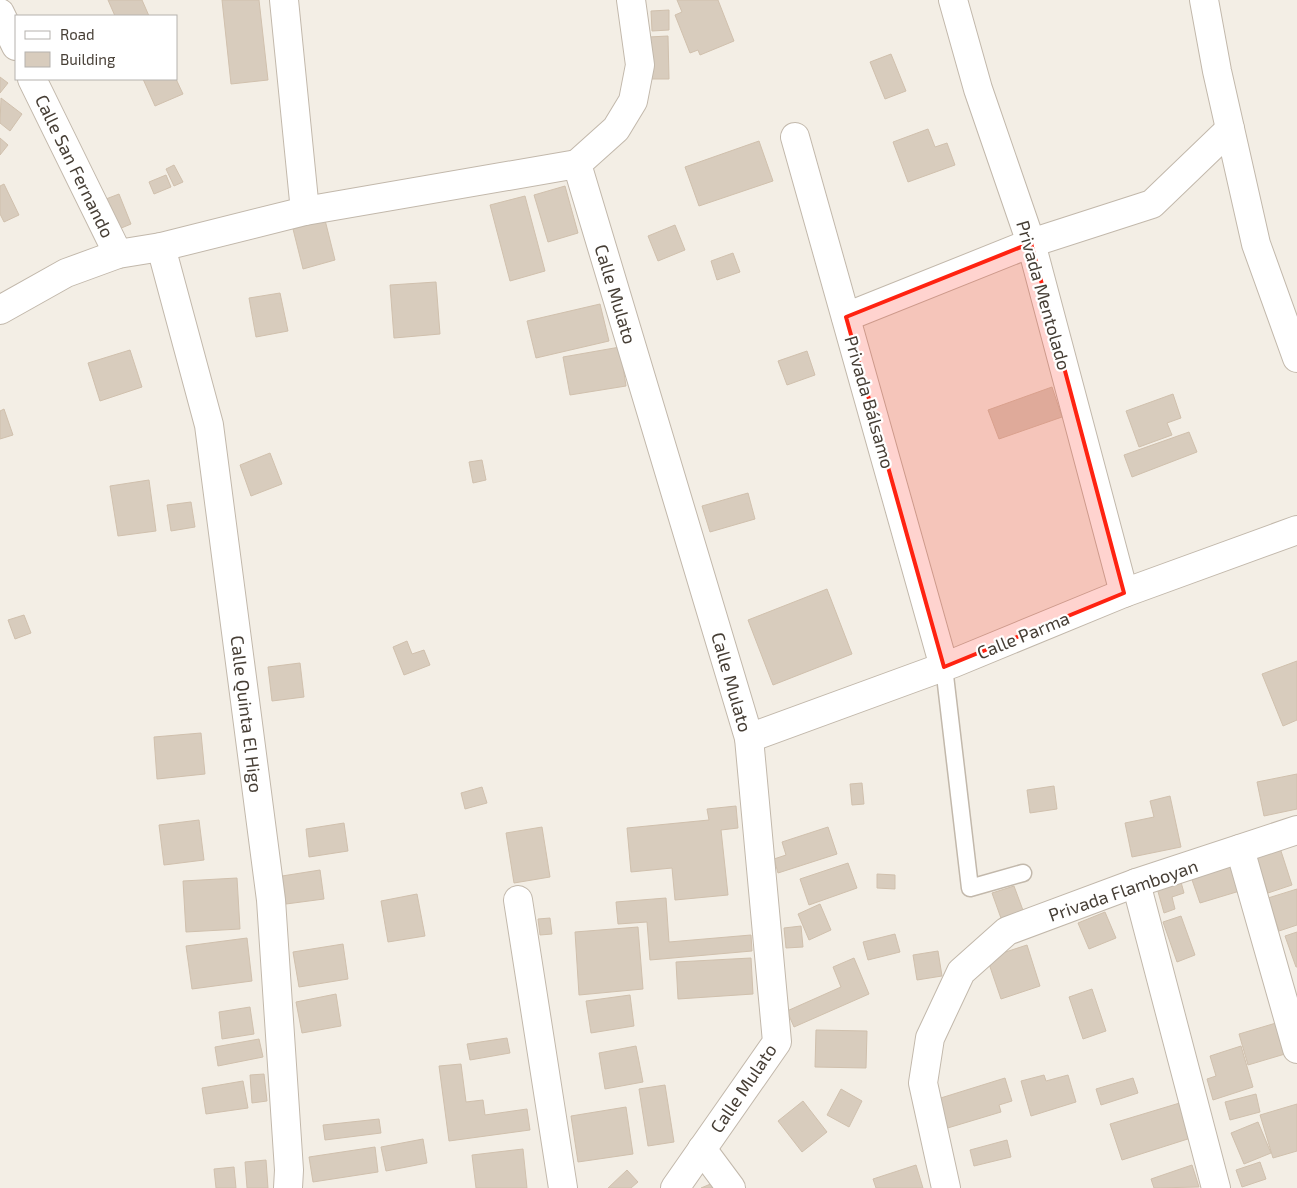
<svg xmlns="http://www.w3.org/2000/svg" width="1297" height="1188" viewBox="0 0 1297 1188" font-family="'Exo 2',sans-serif">
<rect width="100%" height="100%" fill="#f3eee5"/>
<!-- building -->
<g fill="#d8ccbd" stroke="#d0c0ad">
<polygon points="108,0 142,0 149,16 115,16"/>
<polygon points="222,0 259,0 268,80 231,84"/>
<polygon points="677,0 718,0 734,41 700,55 698,50 690,53 675,15 682,12"/>
<polygon points="669,10 669,30 652,31 651,11"/>
<polygon points="668,36 669,79 651,79 649,37"/>
<polygon points="891,54 906,91 885,99 870,62"/>
<polygon points="0,77 8,83 0,93"/>
<polygon points="143,79 176,79 183,94 155,106"/>
<polygon points="1,98 22,114 10,131 0,123"/>
<polygon points="928,129 935,147 947,143 955,165 908,182 893,142"/>
<polygon points="0,138 8,145 0,155"/>
<polygon points="759,141 773,181 699,206 685,167"/>
<polygon points="174,165 183,182 174,186 166,169"/>
<polygon points="166,175 171,187 154,194 149,182"/>
<polygon points="4,184 19,215 4,222 0,214 0,186"/>
<polygon points="565,186 578,233 548,242 534,195"/>
<polygon points="119,194 131,224 119,229 106,199"/>
<polygon points="525,196 545,271 510,281 490,205"/>
<polygon points="325,220 335,260 303,269 293,229"/>
<polygon points="675,225 685,250 658,261 648,236"/>
<polygon points="733,253 740,272 717,280 711,261"/>
<polygon points="436,282 440,334 394,338 390,285"/>
<polygon points="280,293 288,331 256,337 249,298"/>
<polygon points="600,304 609,341 536,358 527,321"/>
<polygon points="620,347 626,386 570,395 563,357"/>
<polygon points="130,350 142,387 100,401 88,363"/>
<polygon points="807,351 815,375 787,385 778,361"/>
<polygon points="1052,387 1062,417 999,439 988,410"/>
<polygon points="1173,394 1181,418 1167,423 1172,435 1139,447 1126,411"/>
<polygon points="4,409 13,435 0,439 0,411"/>
<polygon points="1189,432 1197,452 1132,477 1124,455"/>
<polygon points="270,453 282,484 251,496 240,465"/>
<polygon points="482,460 486,480 473,483 469,462"/>
<polygon points="149,480 156,531 118,536 110,486"/>
<polygon points="748,493 755,519 710,532 702,506"/>
<polygon points="191,502 195,527 171,531 167,505"/>
<polygon points="827,589 852,654 773,685 748,620"/>
<polygon points="24,615 31,633 15,639 8,620"/>
<polygon points="407,641 412,654 424,650 430,665 404,675 393,647"/>
<polygon points="1297,661 1297,720 1283,726 1262,674"/>
<polygon points="300,663 304,697 272,701 268,667"/>
<polygon points="201,733 205,774 157,779 154,737"/>
<polygon points="1297,774 1297,809 1264,816 1257,782"/>
<polygon points="862,783 864,804 852,805 850,784"/>
<polygon points="1054,786 1057,809 1030,813 1027,790"/>
<polygon points="482,787 487,803 465,809 461,793"/>
<polygon points="1170,796 1181,847 1132,857 1125,823 1154,817 1150,801"/>
<polygon points="736,806 738,828 721,830 728,895 675,900 672,868 631,872 627,828 709,820 707,809"/>
<polygon points="199,820 204,860 164,865 159,825"/>
<polygon points="344,823 348,851 309,857 306,829"/>
<polygon points="542,827 550,877 514,883 506,833"/>
<polygon points="828,827 837,854 778,873 774,859 786,855 782,842"/>
<polygon points="1280,848 1292,885 1268,893 1256,857"/>
<polygon points="1233,860 1243,890 1200,903 1190,874"/>
<polygon points="848,863 857,888 809,905 800,879"/>
<polygon points="320,870 324,899 286,904 282,876"/>
<polygon points="877,874 895,875 895,889 877,888"/>
<polygon points="237,878 240,929 186,932 183,881"/>
<polygon points="1181,882 1184,893 1172,897 1175,909 1164,913 1157,888"/>
<polygon points="1014,886 1024,913 1002,921 992,893"/>
<polygon points="1297,889 1297,925 1279,931 1268,898"/>
<polygon points="417,894 425,936 388,942 381,901"/>
<polygon points="666,898 669,942 751,935 752,951 650,960 647,922 618,924 616,902"/>
<polygon points="820,904 831,930 809,940 798,914"/>
<polygon points="1105,912 1116,938 1089,949 1078,923"/>
<polygon points="1181,916 1195,955 1177,962 1163,922"/>
<polygon points="550,918 552,934 540,935 538,919"/>
<polygon points="801,926 803,947 786,948 784,928"/>
<polygon points="638,927 643,989 579,995 575,932"/>
<polygon points="1297,932 1297,967 1296,967 1285,936"/>
<polygon points="895,934 900,952 868,960 863,942"/>
<polygon points="247,938 252,981 192,989 186,946"/>
<polygon points="343,944 348,979 299,987 293,952"/>
<polygon points="1027,945 1040,986 1001,999 987,958"/>
<polygon points="938,951 942,976 917,980 913,955"/>
<polygon points="751,958 753,994 678,999 676,962"/>
<polygon points="854,958 869,994 794,1027 787,1011 841,987 833,967"/>
<polygon points="1092,989 1106,1031 1083,1039 1069,997"/>
<polygon points="336,994 341,1026 302,1033 296,1002"/>
<polygon points="630,995 634,1026 591,1033 586,1001"/>
<polygon points="250,1007 254,1034 222,1039 219,1012"/>
<polygon points="1276,1023 1285,1054 1248,1065 1239,1034"/>
<polygon points="816,1030 867,1031 866,1068 815,1067"/>
<polygon points="507,1038 510,1053 470,1060 467,1044"/>
<polygon points="259,1039 263,1057 218,1066 215,1047"/>
<polygon points="636,1046 643,1082 605,1089 599,1053"/>
<polygon points="1241,1046 1253,1087 1213,1100 1207,1079 1216,1076 1210,1056"/>
<polygon points="461,1064 466,1102 483,1100 485,1115 527,1109 530,1130 449,1141 439,1066"/>
<polygon points="264,1074 267,1101 252,1103 250,1075"/>
<polygon points="1044,1075 1046,1081 1068,1075 1076,1102 1031,1116 1021,1081"/>
<polygon points="1005,1078 1012,1101 999,1105 1001,1112 941,1130 931,1101"/>
<polygon points="1133,1078 1138,1093 1101,1105 1096,1089"/>
<polygon points="243,1081 248,1108 206,1114 202,1088"/>
<polygon points="665,1085 674,1142 648,1146 639,1089"/>
<polygon points="841,1089 862,1101 849,1127 827,1115"/>
<polygon points="1256,1094 1260,1112 1230,1120 1225,1102"/>
<polygon points="803,1101 827,1132 802,1152 778,1121"/>
<polygon points="1183,1102 1194,1137 1122,1160 1110,1124"/>
<polygon points="1297,1104 1297,1151 1273,1158 1260,1115"/>
<polygon points="626,1107 633,1154 578,1162 571,1116"/>
<polygon points="379,1119 381,1133 325,1140 323,1125"/>
<polygon points="1258,1122 1271,1153 1244,1164 1231,1133"/>
<polygon points="423,1139 427,1163 386,1171 381,1147"/>
<polygon points="1007,1140 1011,1157 974,1166 970,1150"/>
<polygon points="375,1147 378,1172 313,1182 309,1157"/>
<polygon points="523,1149 527,1188 476,1188 472,1155"/>
<polygon points="266,1160 268,1188 247,1188 245,1162"/>
<polygon points="1260,1162 1266,1179 1242,1187 1236,1170"/>
<polygon points="916,1165 923,1188 876,1188 873,1179"/>
<polygon points="1192,1165 1199,1187 1154,1188 1151,1179"/>
<polygon points="234,1167 236,1188 216,1188 214,1169"/>
<polygon points="627,1170 638,1182 631,1188 608,1188"/>
<polygon points="720,1180 723,1188 701,1188"/>
</g>
<g fill="none" stroke-linecap="round" stroke-linejoin="round">
<!-- lane casing -->
<g stroke="#c2b8ab" stroke-width="19">
<polyline id="lane" points="944,667 970,888 1023,873"/>
</g>
<!-- street casing -->
<g stroke="#c2b8ab" stroke-width="30">
<g id="street">
<polyline points="284,0 305,211"/>
<polyline points="953,0 978,89 1031,243 1124,593"/>
<polyline points="1204,0 1217,71 1256,244 1297,358"/>
<polyline points="0,13 16,46"/>
<polyline points="32,79 118,254"/>
<polyline points="795,137 944,667"/>
<polyline points="577,164 749,738 777,1042 675,1188"/>
<polyline points="577,164 616,129 633,101 640,65 631,0"/>
<polyline points="161,247 209,425 271,900 289,1170 288,1188"/>
<polyline points="0,310 66,273 118,254 161,247 305,211 577,164"/>
<polyline points="846,317 1031,243 1152,204 1230,129"/>
<polyline points="749,738 954,663 1124,593 1297,530"/>
<polyline points="1240,849 1297,1049"/>
<polyline points="1136,883 1216,1188"/>
<polyline points="518,900 563,1188"/>
<polyline points="702,1149 731,1188"/>
<polyline points="946,1188 923,1083 930,1038 961,972 1007,931 1136,883 1297,830"/>
</g>
</g>
<!-- lane -->
<use href="#lane" stroke="#fff" stroke-width="16"/>
<!-- street -->
<use href="#street" stroke="#fff" stroke-width="28"/>
</g>
<!-- marked area -->
<path fill="#ff2311" fill-opacity="0.2" stroke="#ff2311" stroke-width="4" stroke-linejoin="round" d="M 1031,243 L 1124,593 L 944,667 L 846,317 Z"/>
<g text-anchor="middle" dominant-baseline="central" stroke-width="4.5" stroke-linejoin="round" paint-order="stroke">
<!-- street labels -->
<g font-size="18" fill="#463e35" stroke="#fff">
<text transform="translate(75 166) rotate(64)">Calle San Fernando</text>
<text transform="translate(616 294) rotate(73)">Calle Mulato</text>
<text transform="translate(1044 295) rotate(74)">Privada Mentolado</text>
<text transform="translate(870 402) rotate(74)">Privada Bálsamo</text>
<text transform="translate(1023 635) rotate(-22)">Calle Parma</text>
<text transform="translate(732 682) rotate(74)">Calle Mulato</text>
<text transform="translate(247 714) rotate(83)">Calle Quinta El Higo</text>
<text transform="translate(1123 890) rotate(-19)">Privada Flamboyan</text>
<text transform="translate(743 1088) rotate(-56)">Calle Mulato</text>
</g>
</g>
<!-- legend -->
<rect x="15" y="15" width="162" height="65" fill="#ffffff" stroke="#b5b2ae"/>
<rect x="25" y="31" width="25" height="8" fill="#ffffff" stroke="#b5b2ae"/>
<text x="60" y="40" font-size="15" fill="#463e35">Road</text>
<rect x="25" y="52" width="25" height="15" fill="#d8ccbd" stroke="#b5b2ae"/>
<text x="60" y="65" font-size="15" fill="#463e35">Building</text>
</svg>
